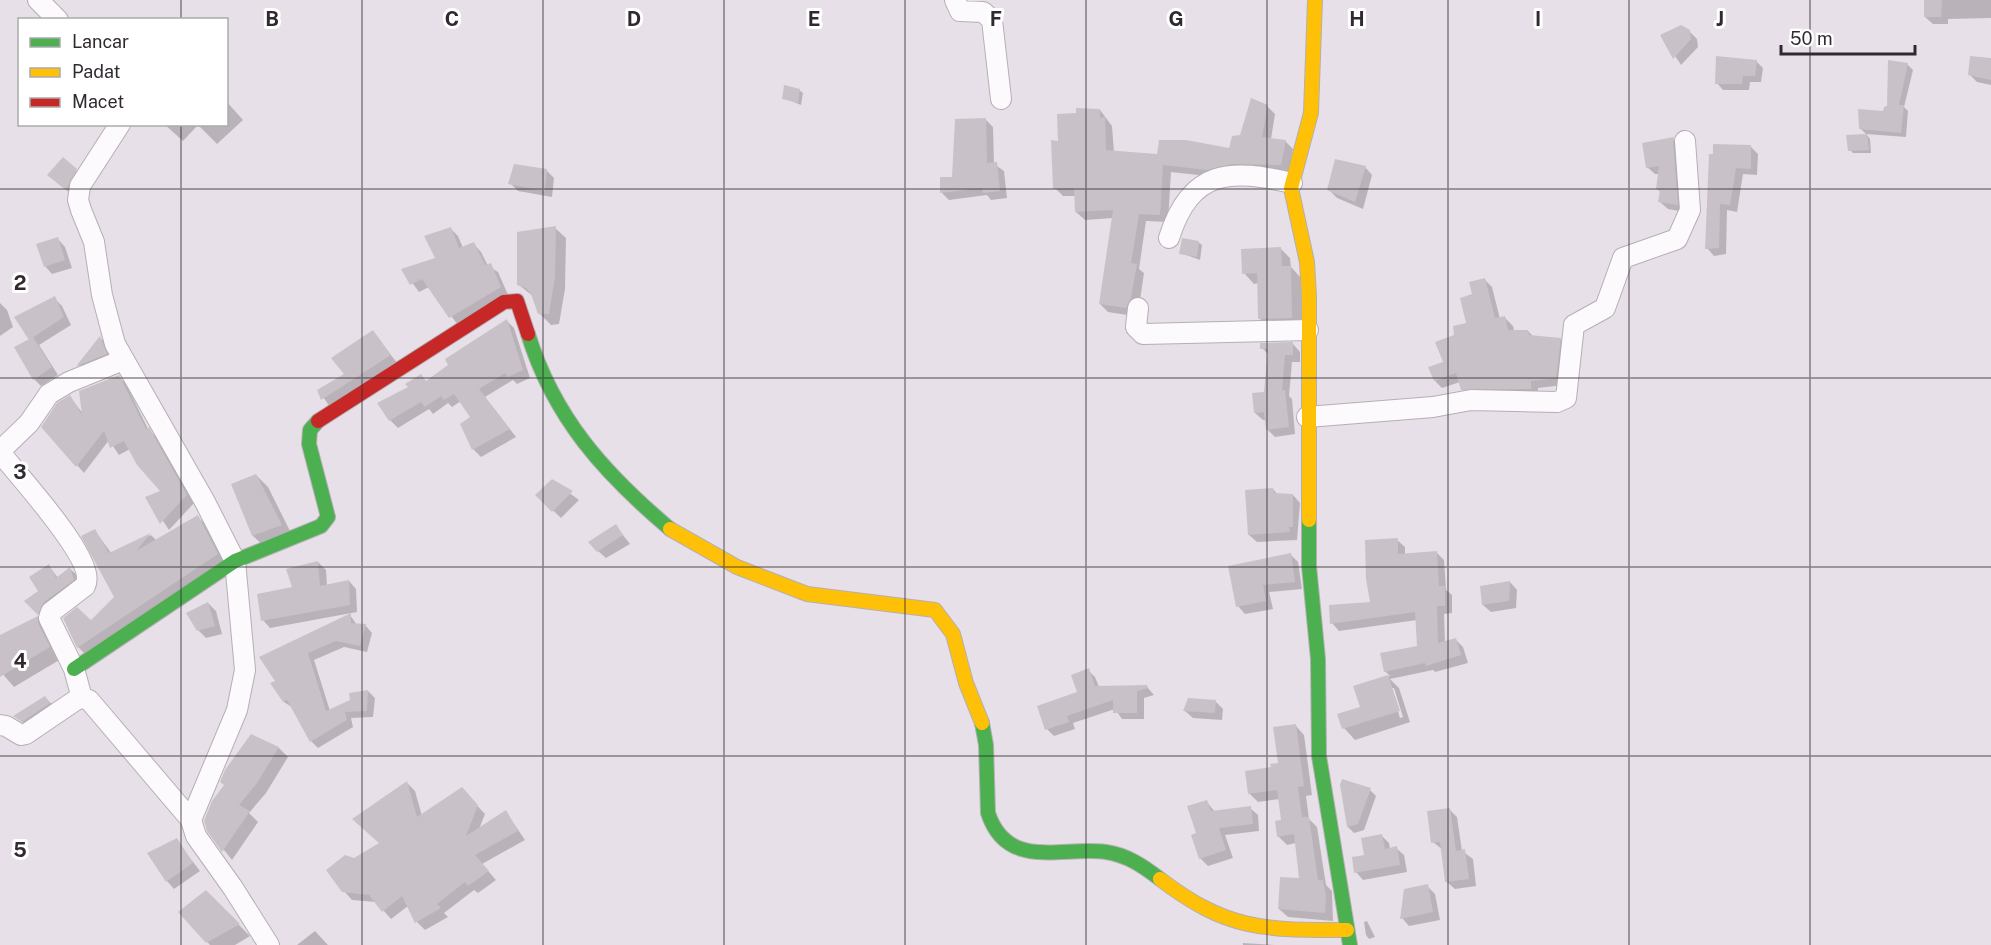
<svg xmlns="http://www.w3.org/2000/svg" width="1991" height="945" viewBox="0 0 1991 945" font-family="'Public Sans',sans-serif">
<rect width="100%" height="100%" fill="#e8e0e8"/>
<!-- shadow -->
<g fill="#0003" fill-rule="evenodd">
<polygon points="1925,0 1991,0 1991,18 1948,19 1948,24 1933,24 1925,17"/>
<polygon points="1689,31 1697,39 1698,47 1681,65 1662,36"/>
<polygon points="1991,60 1991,85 1977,82 1970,75"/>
<polygon points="1756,61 1763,68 1761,82 1750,82 1749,90 1723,90 1717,83"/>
<polygon points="1889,62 1908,65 1913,70 1904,107 1908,111 1906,137 1866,134 1861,129 1889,108"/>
<polygon points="799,90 803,93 801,105 784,98"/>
<polygon points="226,101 243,120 217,144 198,125 183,141 164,124 226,124"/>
<polygon points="1267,106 1275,114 1271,139 1285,141 1293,149 1289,172 1216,177 1171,172 1168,222 1146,221 1139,269 1144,273 1139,307 1134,316 1108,312 1100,304 1113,218 1085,220 1076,212 1076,196 1063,196 1055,188 1059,142 1100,110 1112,126 1114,152 1159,156 1230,150"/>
<polygon points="986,120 993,127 994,164 1004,171 1007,198 991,200 987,195 949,200 942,193 942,179 953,179"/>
<polygon points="1867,135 1870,139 1871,153 1853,153 1850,150"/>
<polygon points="1673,139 1681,147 1685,212 1668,209 1660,202 1661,192 1657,189 1659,174 1655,174 1647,167"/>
<polygon points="1751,147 1758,154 1757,175 1743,174 1737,212 1727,210 1726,254 1714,256 1707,248 1711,155"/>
<polygon points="63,159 83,178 74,196 56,182"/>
<polygon points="1365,167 1372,175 1363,209 1337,198 1329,190"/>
<polygon points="546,170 554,178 552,197 518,191 510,183"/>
<polygon points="555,228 566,238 565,289 559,324 551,325 540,314 534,297 519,285"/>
<polygon points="451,229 458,236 463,248 474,244 481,252 488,266 498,272 508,295 458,325 429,287 419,292 403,270 437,259"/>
<polygon points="58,239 65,247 72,268 52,274 45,266"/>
<polygon points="1198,242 1202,245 1200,260 1181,253"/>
<polygon points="1280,248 1290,258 1291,267 1301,278 1302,328 1270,329 1260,319 1259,283 1254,284 1244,273"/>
<polygon points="1484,279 1492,287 1500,319 1505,318 1513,326 1514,331 1528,331 1534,337 1560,339 1567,347 1563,385 1538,388 1538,396 1470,397 1462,389 1460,382 1442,388 1435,381 1456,336 1468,324 1474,294"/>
<polygon points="54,298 62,306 71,325 39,345 58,375 41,386 34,379 31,340"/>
<polygon points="0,303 7,310 13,327 0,336"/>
<polygon points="507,321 514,328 530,378 517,384 513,380 485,397 516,437 481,457 474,450 462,424 472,417 461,401 452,407 448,403 433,414 429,409 398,428 390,420 427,382"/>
<polygon points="373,332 398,364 330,407 319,391 346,374"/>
<polygon points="100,338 108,345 113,361 85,372 79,365"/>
<polygon points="1293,344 1300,352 1300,362 1292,362 1289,396 1292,399 1295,434 1275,437 1267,429 1267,420 1263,420 1255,413 1266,393 1269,355 1262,348"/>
<polygon points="118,376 126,384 148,429 156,437 194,503 169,530 148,498 163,491 130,449 119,455 109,440 84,473 43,427 70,397 84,415"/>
<polygon points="256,475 268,487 293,537 265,547 253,536"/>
<polygon points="553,481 579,500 561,518 537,495"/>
<polygon points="1273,489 1278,495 1293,495 1300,503 1297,540 1257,542 1249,535"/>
<polygon points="198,517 206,525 225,562 86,655 78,647 91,622 116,597 95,531 112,554 151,535 157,541"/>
<polygon points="616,526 630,544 606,558 598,551"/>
<path d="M 1397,540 L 1405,547 L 1405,555 L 1437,553 L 1444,560 L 1446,590 L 1452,595 L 1452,613 L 1444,614 L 1445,643 L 1456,640 L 1463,647 L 1468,663 L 1435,672 L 1433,670 L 1390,679 L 1399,688 L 1410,722 L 1355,740 L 1344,728 L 1362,708 L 1355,687 L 1390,676 L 1385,671 L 1418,647 L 1417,620 L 1339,631 L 1332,623 L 1372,603 ZM 1391,688 L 1394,688 L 1403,717 L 1400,718 Z"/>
<polygon points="1291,555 1298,562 1302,589 1269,592 1273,609 1245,614 1238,606"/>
<polygon points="318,562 326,570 327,586 349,581 356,589 357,612 270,628 263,620"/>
<polygon points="49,566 58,578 70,569 77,575 79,587 45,620 26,601 40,592"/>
<polygon points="1510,582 1517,590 1516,608 1491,612 1483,605 1482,587"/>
<polygon points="208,603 216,611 222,634 206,638 198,630"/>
<polygon points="350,615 357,625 365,625 372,633 367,652 344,647 314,660 330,711 368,691 375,698 373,717 351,718 353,727 318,748 311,741 293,708 284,702 272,684 277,682 261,657"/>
<polygon points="37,617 49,629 61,659 14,687 0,671 0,636"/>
<polygon points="1088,670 1095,677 1099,687 1147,687 1154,695 1144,698 1144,719 1122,719 1115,709 1073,723 1075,729 1054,736 1047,729 1078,693"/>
<polygon points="45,698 53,705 31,729 15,716"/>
<polygon points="1215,701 1223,709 1222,720 1193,718 1185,711"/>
<polygon points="1296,726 1304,735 1312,795 1306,796 1309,819 1317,827 1326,885 1332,891 1333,921 1288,917 1279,909 1300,880 1296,843 1287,845 1278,836 1283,822 1280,799 1258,802 1249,793 1272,769 1280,765"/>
<polygon points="251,736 279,748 288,757 266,793 249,813 258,822 232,860 208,830 225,785"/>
<polygon points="407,783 415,791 422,816 470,798 485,814 479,829 506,812 525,840 482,864 496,880 478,893 474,890 444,913 448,917 425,930 417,922 408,906 391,919 376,902 352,900 344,891 354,860 381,844"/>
<polygon points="1341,785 1370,790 1376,796 1364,830 1354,833 1348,827"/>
<polygon points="1206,801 1215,812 1250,808 1258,815 1259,831 1225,835 1233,858 1208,866 1200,858 1198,834"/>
<polygon points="1450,810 1457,817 1462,851 1473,859 1476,886 1455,889 1447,882 1443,850 1433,842"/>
<polygon points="1382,836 1389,843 1390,849 1396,848 1404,855 1407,872 1363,880 1356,872"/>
<polygon points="176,840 200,871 174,889 167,881"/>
<polygon points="1427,886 1435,894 1440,920 1409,926 1402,918"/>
<polygon points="206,892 250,936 235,945 210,945 180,912"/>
<polygon points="1367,921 1375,937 1369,939 1366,935 1364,922"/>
<polygon points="315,931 328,945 297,945"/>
<polygon points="1243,943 1275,945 1243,945"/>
</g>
<!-- building -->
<g fill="#c8c2c8">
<polygon points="1924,0 1942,0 1941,17 1924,17"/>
<polygon points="1681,25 1690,30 1691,39 1673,59 1660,35"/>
<polygon points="1716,56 1757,60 1755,76 1743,76 1742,84 1715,84"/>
<polygon points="1970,56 1991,58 1991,80 1968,75"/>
<polygon points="1888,60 1908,63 1899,105 1904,105 1901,133 1859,129 1858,109 1883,111 1884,107 1887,106"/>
<polygon points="784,85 800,89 798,103 782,99"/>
<polygon points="1251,98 1268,105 1262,137 1286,140 1281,165 1232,164 1207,170 1163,165 1160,215 1139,214 1131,263 1137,264 1131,298 1126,308 1099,304 1113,210 1075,212 1074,188 1053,189 1051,140 1058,141 1057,114 1076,113 1076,108 1100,109 1100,118 1105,117 1106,150 1157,154 1159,140 1186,140 1229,148 1232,136 1240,135"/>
<polygon points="986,118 987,163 997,162 1000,191 983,193 982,188 940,193 940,177 952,177 955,119"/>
<polygon points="1867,134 1869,150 1848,151 1846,135"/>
<polygon points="1674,137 1673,142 1678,205 1658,202 1660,190 1656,189 1659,166 1646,168 1642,143"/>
<polygon points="1713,144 1751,145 1751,169 1736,168 1730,205 1720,204 1719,248 1705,249 1709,154 1713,154"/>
<polygon points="63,157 77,169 66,190 47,175"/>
<polygon points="1335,159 1366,166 1355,202 1327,190"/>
<polygon points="514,164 547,169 545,191 508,184"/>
<polygon points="556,226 555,277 549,314 538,314 531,294 526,288 517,285 517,232"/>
<polygon points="451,227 459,248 474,242 485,265 491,263 501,287 449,318 422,279 410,285 401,269 435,258 424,236"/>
<polygon points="58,237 65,260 44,267 36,244"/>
<polygon points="1182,238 1199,241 1197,257 1179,254"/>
<polygon points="1281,247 1282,266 1291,266 1292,318 1258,319 1257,273 1242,274 1241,249"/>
<polygon points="1485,278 1495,318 1505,316 1508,330 1528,330 1529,335 1561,338 1556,378 1531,381 1531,389 1461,390 1456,373 1434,381 1428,367 1443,362 1435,342 1454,335 1453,326 1466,323 1460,298 1472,294 1469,282"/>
<polygon points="55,296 64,317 29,340 14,317"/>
<polygon points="507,319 523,370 508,377 505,373 479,389 510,429 472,450 460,424 470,417 454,394 444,400 441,396 425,407 421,402 389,421 377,403 408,387 405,384 421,374 426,381 448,365 445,359"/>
<polygon points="373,330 391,355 321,400 317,390 344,374 331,358"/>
<polygon points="100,336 107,354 77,366 77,365"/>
<polygon points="33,337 52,367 33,380 14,347"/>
<polygon points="1293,342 1293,355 1285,355 1282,390 1285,390 1289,427 1266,430 1264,412 1254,413 1252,393 1264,392 1268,349 1260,349 1260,343"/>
<polygon points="119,375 146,429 149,427 187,495 160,524 145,497 160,491 137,465 124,441 110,448 104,431 76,467 41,427 57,403 70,395 82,415 79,391"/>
<polygon points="256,474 282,525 252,536 231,484"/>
<polygon points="552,479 573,491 552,512 535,495"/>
<polygon points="1273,488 1274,493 1293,494 1293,527 1289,527 1290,532 1248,535 1245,490"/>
<polygon points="198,515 218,554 77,648 63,618 77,607 91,620 114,597 81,536 95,529 109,553 151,533 136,551"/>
<polygon points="616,524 623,535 597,552 588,542"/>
<polygon points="1398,538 1398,554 1437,551 1439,586 1445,586 1445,606 1437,606 1438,643 1456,638 1461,655 1426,666 1425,663 1384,672 1380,653 1417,646 1415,612 1330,624 1329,605 1370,602 1366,579 1365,540"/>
<polygon points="1291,553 1295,582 1263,585 1266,601 1236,607 1228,566"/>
<polygon points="318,561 320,586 349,580 350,605 261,621 257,594 292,587 286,569"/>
<polygon points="49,564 56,578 70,567 74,580 44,602 38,615 24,601 38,591 29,577"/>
<polygon points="1510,581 1509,601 1482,605 1480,586"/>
<polygon points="208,602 215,626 197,631 186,613"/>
<polygon points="351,613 351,623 366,624 360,646 336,641 308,653 326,711 350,700 349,693 368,690 367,711 345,712 347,720 310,742 287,700 283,702 270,683 275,681 259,657"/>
<polygon points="38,616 38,623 50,647 0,677 0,635"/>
<polygon points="1089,668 1095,686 1147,685 1148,688 1137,691 1137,713 1113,713 1113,700 1067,716 1069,722 1045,730 1037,706 1077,692 1071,675"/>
<polygon points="1388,675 1400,711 1342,729 1337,714 1360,707 1353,686"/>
<polygon points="45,696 50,703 22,722 13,716"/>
<polygon points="1188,698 1216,700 1215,713 1183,711"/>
<polygon points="1296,724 1304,786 1298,787 1302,817 1309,817 1318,880 1323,880 1326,896 1325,913 1278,909 1280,877 1299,878 1294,834 1277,837 1275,821 1281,820 1277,790 1248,794 1245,771 1271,767 1270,764 1278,763 1273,727"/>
<polygon points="251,734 279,747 257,783 239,805 250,811 222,852 207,831 204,821 212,801 224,785 220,782 225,770"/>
<polygon points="1342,779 1371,788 1358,824 1347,827 1340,785"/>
<polygon points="407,781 417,817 462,787 478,805 466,836 506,810 518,831 475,855 489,871 468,886 465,882 437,904 441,908 415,923 402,896 382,912 369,895 342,892 326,870 345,855 354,858 379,843 352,819"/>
<polygon points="1207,800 1211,811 1251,806 1253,824 1219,828 1226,850 1199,859 1191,835 1196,833 1187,806"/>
<polygon points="1450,808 1456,851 1465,849 1469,879 1445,882 1440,842 1431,843 1427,811"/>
<polygon points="1382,834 1385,849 1397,846 1400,865 1354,873 1352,857 1364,855 1361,838"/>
<polygon points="177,838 193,863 166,882 147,853"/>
<polygon points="1428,884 1433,912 1400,919 1404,889"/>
<polygon points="206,890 240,924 206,943 178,912"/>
</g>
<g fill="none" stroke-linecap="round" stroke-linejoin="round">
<!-- street casing -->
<g stroke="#b5afb5" stroke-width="22">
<g id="street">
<polyline points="38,0 58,20"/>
<polyline points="955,0 960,11 983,12 992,20 1001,99"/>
<polyline points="120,124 80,186 78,200 81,210 94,242 102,295 115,344 205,502 235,561 245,670 237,710 191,820 196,836 233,888 269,945"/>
<path d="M 1169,238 C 1191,168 1231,169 1292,183"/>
<polyline points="1138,308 1136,327 1143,334 1308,330"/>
<polyline points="1307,417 1433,407 1471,400 1557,402 1566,398 1574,325 1605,308 1623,258 1677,239 1690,210 1685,141"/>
<polyline points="0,451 29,423 49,394 69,382 123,360"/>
<path d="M 0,452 C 16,474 99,561 85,586 L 51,612 L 49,618 L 74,669 L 82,698"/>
<polyline points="0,725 6,726 21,735 26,734 76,700 82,698 89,700 191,820"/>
</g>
</g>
<!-- fast casing -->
<g stroke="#b5afb5" stroke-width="16">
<g id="fast">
<path d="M 528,334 C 554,418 604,473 670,529"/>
<polyline points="1309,520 1309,566 1318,659 1319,756 1350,945"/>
<polyline points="74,669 235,561 321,526 328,517 309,444 310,430 318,421"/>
<path d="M 982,723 L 986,745 L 988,813 C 1007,871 1062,846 1106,852 C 1127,855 1143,866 1160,879"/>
</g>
</g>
<!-- slow casing -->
<g stroke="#b5afb5" stroke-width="16">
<g id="slow">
<polyline points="1309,520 1309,297 1307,262 1291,188 1311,113 1315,0"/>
<polyline points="670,529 737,567 807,594 935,610 953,634 966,683 982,723"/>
<path d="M 1160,879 C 1228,931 1265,930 1347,930"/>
</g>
</g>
<!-- jam casing -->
<g stroke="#b5afb5" stroke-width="16">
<polyline id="jam" points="318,421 504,302 517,301 528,334"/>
</g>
<!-- street -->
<use href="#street" stroke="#fcfafc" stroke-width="20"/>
<!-- fast -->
<use href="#fast" stroke="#4caf50" stroke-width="14"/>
<!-- slow -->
<use href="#slow" stroke="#ffc107" stroke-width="14"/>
<!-- jam -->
<use href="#jam" stroke="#c62828" stroke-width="14"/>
</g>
<!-- grid -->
<path fill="none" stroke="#302a30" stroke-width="1.5" stroke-opacity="0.55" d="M 181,0 L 181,20M 362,0 L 362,945M 543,0 L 543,945M 724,0 L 724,945M 905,0 L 905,945M 1086,0 L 1086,945M 1267,0 L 1267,945M 1448,0 L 1448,945M 1629,0 L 1629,945M 1810,0 L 1810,945M 181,124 L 181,945M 0,189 L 1991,189M 0,378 L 1991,378M 0,567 L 1991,567M 0,756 L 1991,756"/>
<g font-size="20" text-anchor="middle" font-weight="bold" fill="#302a30" stroke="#fff" stroke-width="6" stroke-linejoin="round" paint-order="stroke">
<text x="272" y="26">B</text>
<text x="452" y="26">C</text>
<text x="634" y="26">D</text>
<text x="814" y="26">E</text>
<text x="996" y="26">F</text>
<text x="1176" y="26">G</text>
<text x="1357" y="26">H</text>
<text x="1538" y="26">I</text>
<text x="1720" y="26">J</text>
<text x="20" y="290">2</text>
<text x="20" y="479">3</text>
<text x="20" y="668">4</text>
<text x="20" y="857">5</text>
</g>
<!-- legend -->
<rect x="18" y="18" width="210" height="108" fill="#ffffff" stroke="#acaaac" stroke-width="1.5"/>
<rect x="30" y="38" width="30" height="9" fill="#4caf50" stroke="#acaaac" stroke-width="1.5"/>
<text x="72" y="48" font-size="18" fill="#302a30">Lancar</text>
<rect x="30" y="68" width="30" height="9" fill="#ffc107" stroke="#acaaac" stroke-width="1.5"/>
<text x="72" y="78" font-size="18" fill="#302a30">Padat</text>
<rect x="30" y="98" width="30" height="9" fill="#c62828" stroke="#acaaac" stroke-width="1.5"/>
<text x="72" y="108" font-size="18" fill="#302a30">Macet</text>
<!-- scale -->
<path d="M1781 45v9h134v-9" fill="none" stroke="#302a30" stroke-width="3"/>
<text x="1790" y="45" font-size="18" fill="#302a30" stroke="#ffffff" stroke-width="4.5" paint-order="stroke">50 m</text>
</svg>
